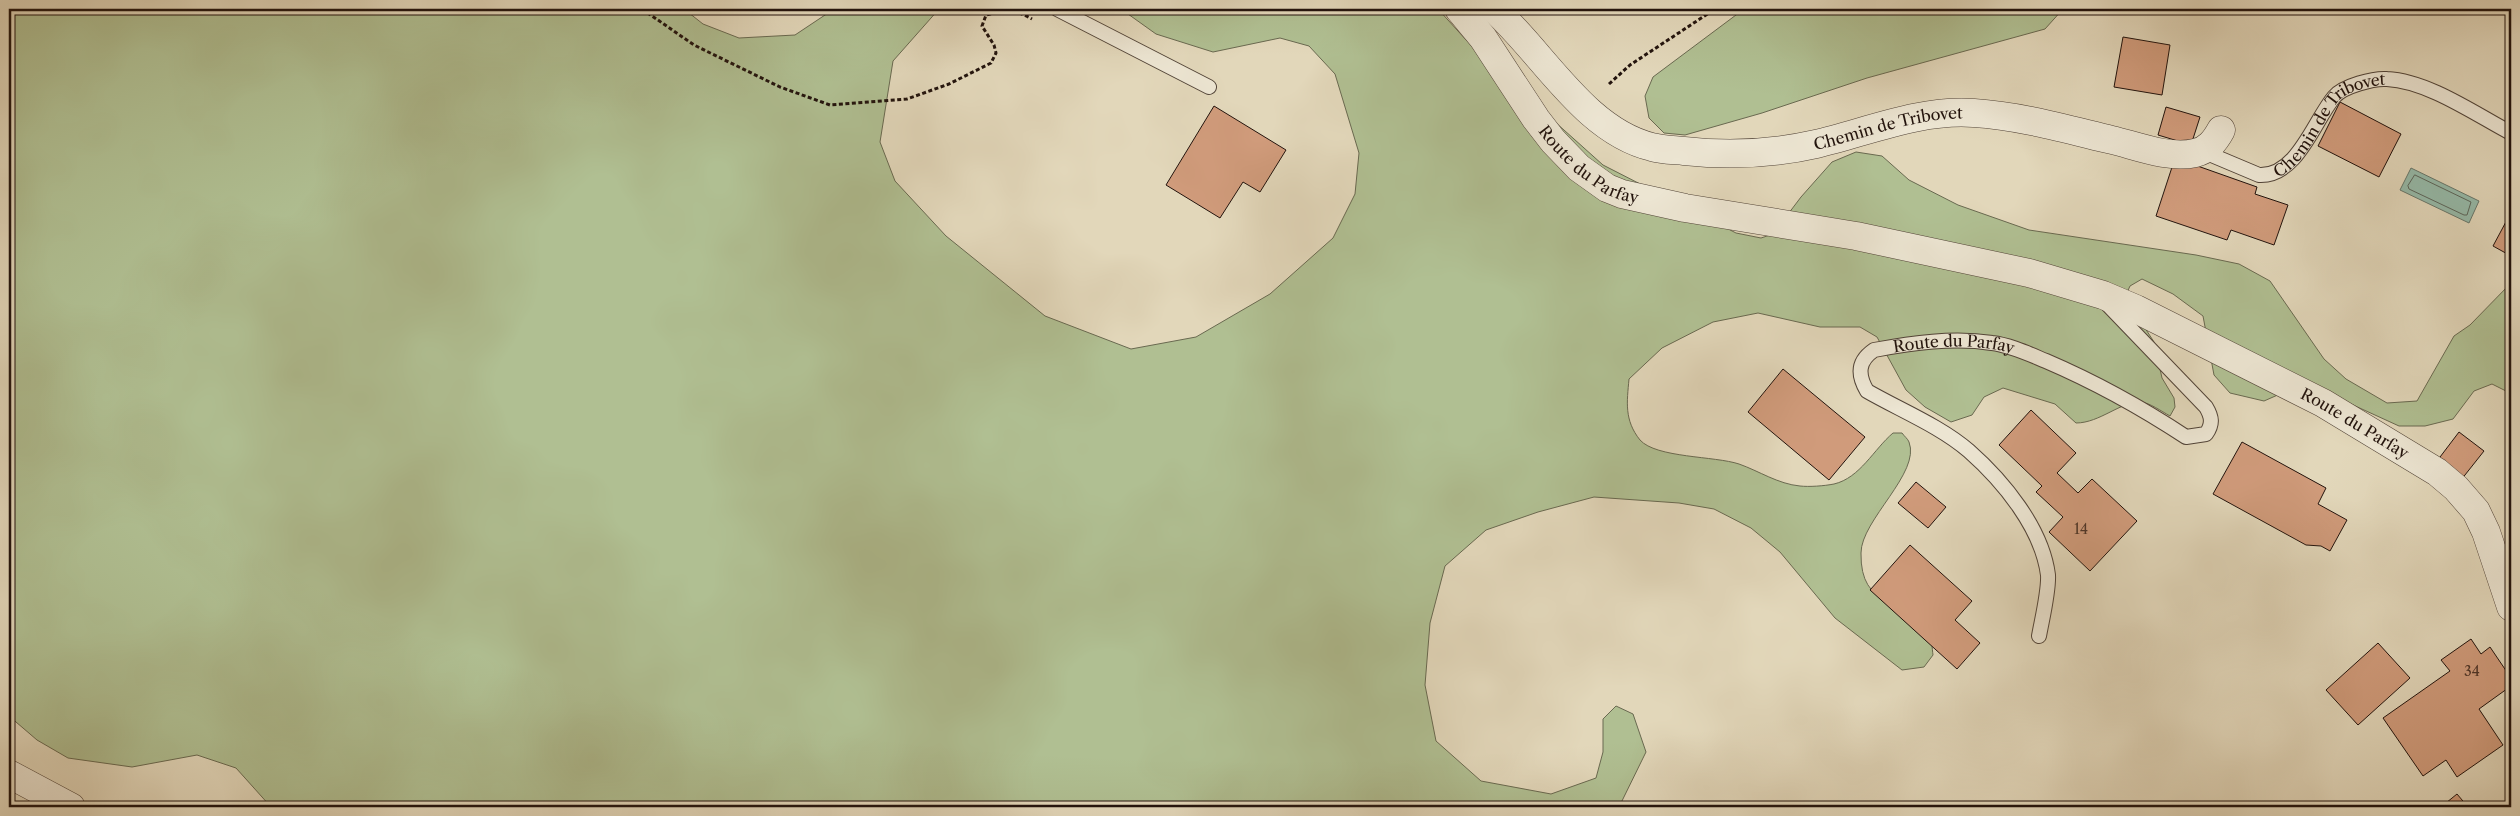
<svg xmlns="http://www.w3.org/2000/svg" width="2520" height="816" viewBox="0 0 2520 816" font-family="'Libre Caslon Text',serif">
<rect width="100%" height="100%" fill="#e2d7ba"/>
<filter id="stains"><feTurbulence type="fractalNoise" baseFrequency=".004" numOctaves="4"/><feColorMatrix values="0 0 0 0 .2 0 0 0 0 .09 0 0 0 0 .02 0 0 0 .5 -.17"/></filter>
<radialGradient id="worn" r=".72"><stop offset=".6" stop-color="#630" stop-opacity="0"/><stop offset="1" stop-color="#630" stop-opacity=".3"/></radialGradient>
<!-- green -->
<g fill="#b0bf92" stroke="#696950">
<path d="M 9,9 L 684,9 L 703,24 L 739,38 L 795,35 L 834,9 L 939,9 L 893,61 L 880,142 L 895,181 L 946,236 L 1045,316 L 1131,349 L 1196,337 L 1270,294 L 1333,238 L 1355,194 L 1359,153 L 1335,74 L 1309,46 L 1280,38 L 1213,52 L 1156,34 L 1121,9 L 1438,9 L 1477,52 L 1603,165 L 1736,233 L 1761,238 L 1773,234 L 1801,197 L 1832,162 L 1856,152 L 1882,156 L 1909,180 L 1958,205 L 2029,230 L 2196,255 L 2239,264 L 2270,281 L 2324,359 L 2346,379 L 2387,403 L 2417,401 L 2454,336 L 2470,325 L 2510,284 L 2511,279 L 2511,399 L 2506,391 L 2492,384 L 2474,391 L 2453,419 L 2425,426 L 2399,426 L 2305,383 L 2264,401 L 2230,393 L 2214,375 L 2203,316 L 2173,294 L 2142,279 L 2130,286 L 2125,297 L 2154,342 L 2162,378 L 2174,398 L 2175,407 L 2170,416 C 2161,411 2150,403 2141,402 C 2121,401 2100,423 2076,423 L 2055,404 L 2003,388 L 1984,397 L 1972,415 L 1951,422 L 1925,407 L 1906,390 L 1877,337 L 1860,327 L 1820,327 L 1758,313 L 1713,322 L 1662,348 L 1629,379 C 1627,402 1624,420 1640,440 C 1656,458 1715,456 1739,464 C 1759,471 1778,484 1800,486 C 1809,487 1824,486 1834,484 C 1860,478 1874,449 1893,433 L 1902,433 C 1904,436 1908,439 1909,442 C 1921,473 1861,520 1861,553 C 1860,611 1905,596 1928,632 C 1932,638 1932,648 1933,655 L 1924,667 L 1902,670 L 1835,618 L 1780,552 L 1751,528 L 1714,509 L 1679,503 L 1594,497 L 1538,512 L 1486,530 L 1445,566 L 1430,623 L 1425,685 L 1436,741 L 1481,781 L 1551,794 L 1596,778 L 1603,752 L 1603,719 L 1616,706 L 1633,714 L 1646,752 L 1619,807 L 271,807 L 236,768 L 197,755 L 132,767 L 68,758 L 37,740 L 9,716 Z"/>
<polygon points="1744,9 2063,9 2045,29 1867,78 1762,113 1685,135 1664,133 1649,118 1645,96 1653,77"/>
</g>
<!-- water -->
<polygon fill="#96baa9" stroke="#68776b" points="2411,168 2479,201 2469,223 2400,190"/>
<g fill="none" stroke-linecap="round" stroke-linejoin="round">
<!-- shore -->
<polygon stroke="#5c665b" stroke-width="1" points="2415,175 2471,202 2467,215 2464,215 2409,189 2408,186"/>
</g>
<!-- building -->
<g fill="#d09b7b" stroke="#22130d">
<polygon points="2123,37 2170,45 2162,95 2114,87"/>
<polygon points="2340,102 2401,134 2379,177 2318,146"/>
<polygon points="1214,106 1286,150 1260,192 1243,182 1220,218 1166,185"/>
<polygon points="2166,107 2200,117 2191,145 2158,135"/>
<polygon points="2175,158 2257,187 2255,194 2288,205 2274,245 2231,230 2227,240 2156,216"/>
<polygon points="2508,218 2511,220 2511,256 2493,246"/>
<polygon points="1783,369 1865,437 1829,480 1748,412"/>
<polygon points="2031,410 2076,453 2057,473 2078,493 2092,479 2137,521 2090,571 2049,532 2063,517 2036,492 2042,486 1999,445"/>
<polygon points="2459,432 2484,451 2461,480 2437,461"/>
<polygon points="2242,442 2326,488 2318,504 2347,520 2330,551 2321,546 2306,545 2213,494"/>
<polygon points="1916,482 1946,507 1928,528 1898,503"/>
<polygon points="1910,545 1972,601 1955,620 1980,643 1957,669 1870,590"/>
<polygon points="2471,639 2481,654 2490,647 2511,678 2511,686 2479,709 2503,745 2457,777 2446,760 2423,776 2383,718 2450,671 2441,660"/>
<polygon points="2378,643 2410,678 2358,725 2326,690"/>
<polygon points="2457,794 2468,807 2441,807"/>
</g>
<g fill="none" stroke-linecap="round" stroke-linejoin="round">
<!-- lane casing -->
<g stroke="#524438" stroke-width="16">
<g id="lane">
<polyline points="1057,9 1209,87"/>
<path id="s1" d="M 2202,151 L 2259,175 C 2297,177 2314,121 2334,97 C 2343,86 2374,78 2387,79 C 2428,81 2475,114 2511,133"/>
<path id="s2" d="M 2039,636 C 2042,619 2049,591 2048,575 C 2042,528 2003,481 1969,451 C 1940,426 1900,410 1867,391 C 1857,374 1858,361 1874,350 C 1912,343 1953,337 1992,343 C 2010,345 2029,354 2046,361 C 2095,382 2142,408 2186,437 L 2206,434 C 2213,424 2212,417 2206,407 L 2106,303"/>
</g>
</g>
<!-- street casing -->
<g stroke="#524438" stroke-width="29">
<g id="street">
<path id="s3" d="M 1459,9 L 1483,38 L 1536,119 L 1553,141 L 1579,168 L 1607,188 L 1622,194 L 1685,208 L 1856,236 L 2029,273 L 2103,295 L 2136,309 L 2323,403 L 2437,472 L 2456,488 L 2476,511 L 2486,532 L 2511,607"/>
<path id="s4" d="M 1494,9 C 1543,53 1585,131 1652,147 C 1662,150 1674,150 1684,151 C 1729,156 1772,154 1816,144 C 1867,132 1920,109 1974,113 C 2021,116 2066,129 2112,140 C 2137,146 2169,159 2195,153 C 2208,150 2215,141 2221,130"/>
<polyline points="9,774 71,807"/>
</g>
</g>
<!-- path -->
<g stroke="#22130d" stroke-width="3" stroke-dasharray="4 2.5" stroke-linecap="butt">
<path d="M 642,9 L 694,45 L 780,87 L 830,105 L 907,99 L 949,84 L 991,63 L 996,53 L 994,45 L 982,26 L 986,15 C 1006,10 1014,9 1032,19"/>
<polyline points="1609,84 1630,65 1715,9"/>
</g>
<!-- lane -->
<use href="#lane" stroke="#ece5d2" stroke-width="14"/>
<!-- street -->
<use href="#street" stroke="#ece5d2" stroke-width="28"/>
</g>
<g text-anchor="middle" dominant-baseline="central" stroke-width="5" stroke-linejoin="round" paint-order="stroke">
<!-- number labels -->
<g font-size="14" fill="#4e3528">
<text x="2081" y="529">14</text>
<text x="2472" y="671">34</text>
</g>
<!-- street labels -->
<g font-size="16" fill="#22130d" stroke="#ece5d2">
<text stroke="none"><textPath href="#s1" startOffset="154">Chemin de Tribovet</textPath></text>
<text stroke="none"><textPath href="#s4" startOffset="452">Chemin de Tribovet</textPath></text>
<text stroke="none"><textPath href="#s3" startOffset="206">Route du Parfay</textPath></text>
<text stroke="none"><textPath href="#s2" startOffset="458">Route du Parfay</textPath></text>
<text stroke="none"><textPath href="#s3" startOffset="1025">Route du Parfay</textPath></text>
</g>
</g>
<!-- margin -->
<rect width="2520" height="816" fill="none" stroke="#e2d7ba" stroke-width="30"/>
<rect x="10" y="10" width="2500" height="796" fill="none" stroke="#22130d" stroke-width="2.5"/>
<rect x="15" y="15" width="2490" height="786" fill="none" stroke="#22130d"/>
<rect width="100%" height="100%" filter="url(#stains)"/>
<rect width="100%" height="100%" fill="url(#worn)"/>
</svg>
